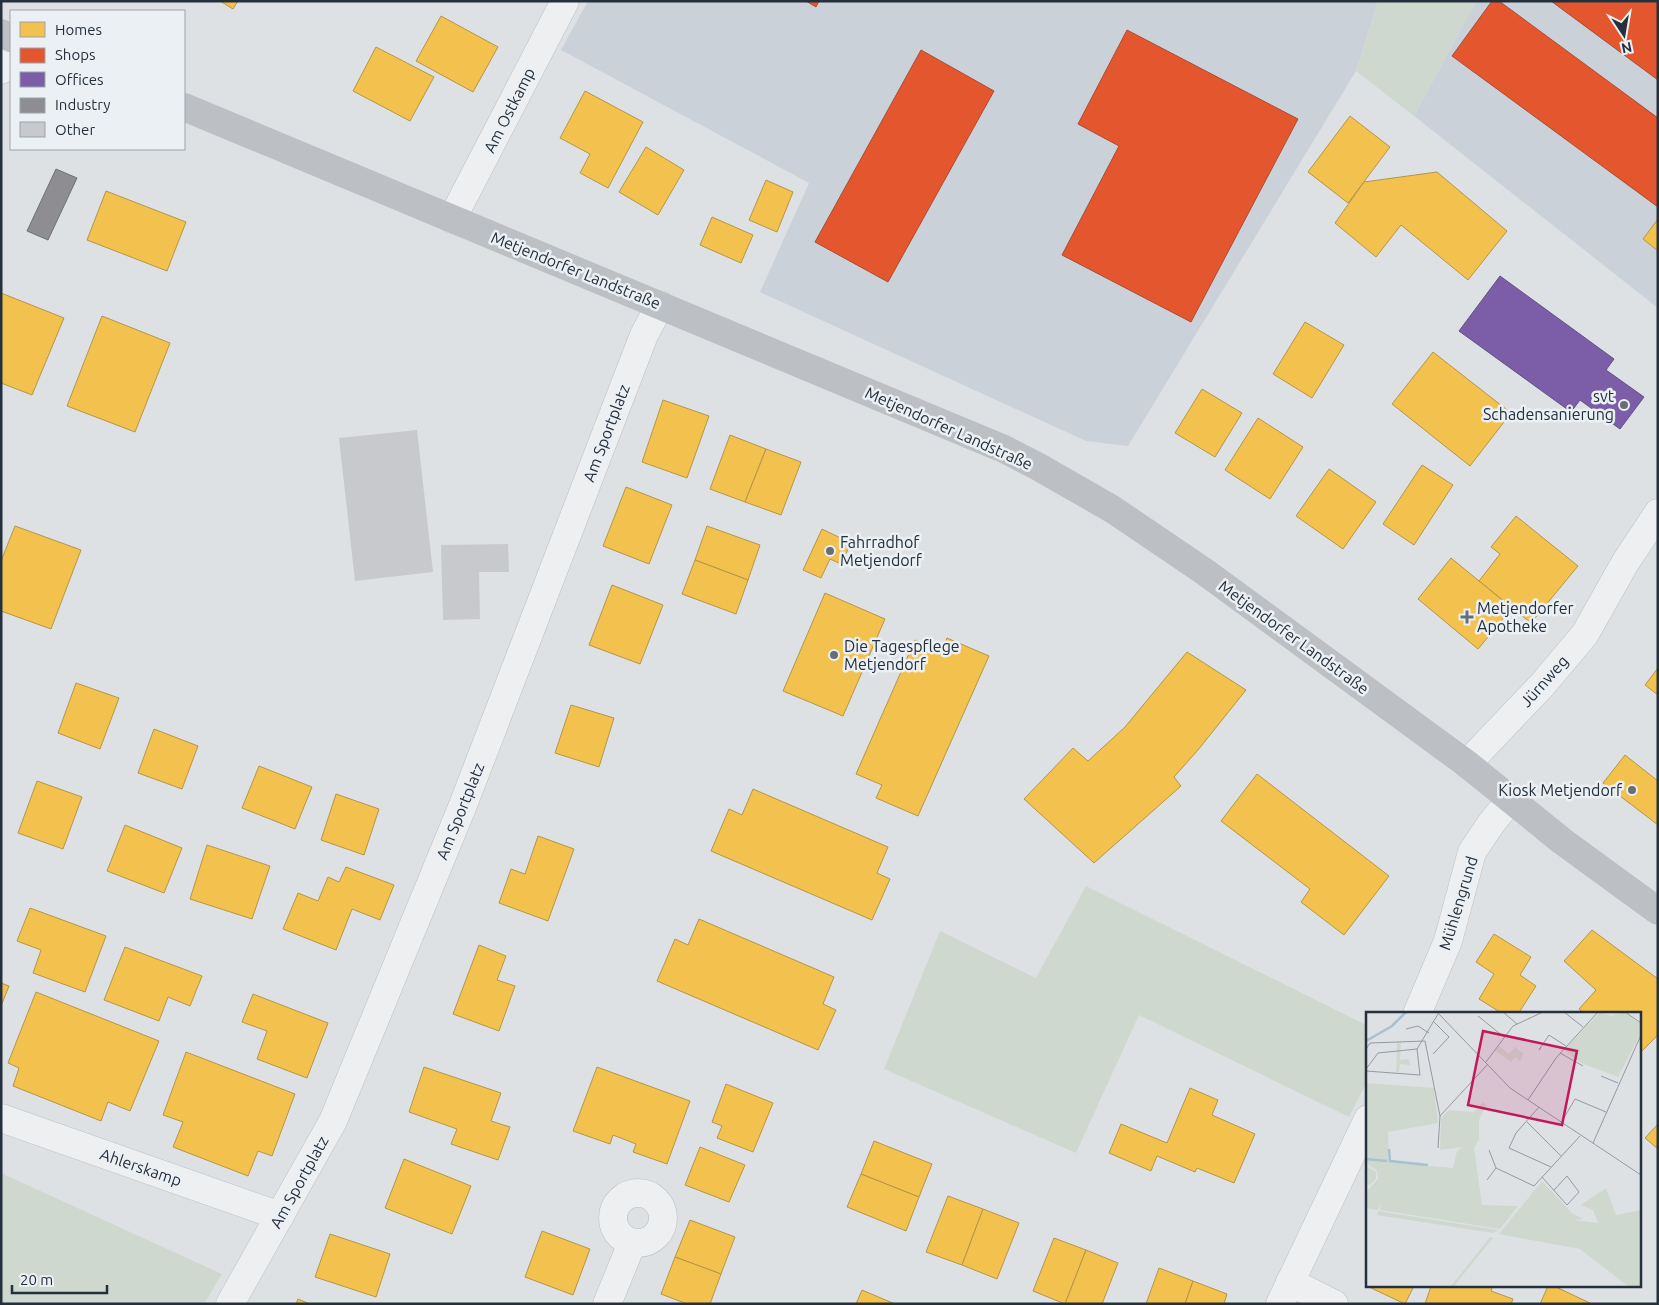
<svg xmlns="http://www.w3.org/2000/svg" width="1659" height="1305" viewBox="0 0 1659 1305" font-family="Ubuntu,sans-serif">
<rect width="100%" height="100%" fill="#dee1e4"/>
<!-- built -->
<g fill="#cbd1d8">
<polygon points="588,1 1378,1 1356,71 1128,446 1086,441 760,292 809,183 561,50"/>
<polygon points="1476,1 1658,1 1658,308 1414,116"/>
</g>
<!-- green -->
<g fill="#cfd8ce">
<polygon points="1378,1 1476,1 1414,116 1356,71"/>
<polygon points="1086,886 1368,1026 1368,1080 1349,1117 1139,1015 1076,1153 884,1069 940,931 1036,978"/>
<polygon points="1,1173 222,1274 204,1304 1,1304"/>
</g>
<!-- homes -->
<g fill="#f2c14e" stroke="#b49649">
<polygon points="220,1 238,1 233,9"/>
<polygon points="441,16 498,47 473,92 416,61"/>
<polygon points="376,47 434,77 410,121 353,91"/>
<polygon points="585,91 643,122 608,188 580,173 590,154 560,138"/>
<polygon points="1350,116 1390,147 1348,203 1308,172"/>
<polygon points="646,147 684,170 658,215 619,192"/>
<polygon points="1437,172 1507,231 1468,280 1401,225 1376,257 1335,223 1364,182"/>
<polygon points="766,180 793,192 777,232 749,220"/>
<polygon points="106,191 186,222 167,271 87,240"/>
<polygon points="712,217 753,235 741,263 700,245"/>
<polygon points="1658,219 1658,251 1643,239"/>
<polygon points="1,293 64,318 32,395 1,383"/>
<polygon points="102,316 170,343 135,432 67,406"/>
<polygon points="1305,322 1344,345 1312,398 1273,374"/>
<polygon points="1433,352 1511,413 1470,466 1392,404"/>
<polygon points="1202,389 1242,413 1215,457 1175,433"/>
<polygon points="663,400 709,416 687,478 642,462"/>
<polygon points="1258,418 1303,447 1270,499 1225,470"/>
<polygon points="730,435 766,449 745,502 710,489"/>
<polygon points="766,449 801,462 781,515 745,502"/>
<polygon points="1422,465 1453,485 1414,545 1383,524"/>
<polygon points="1329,469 1376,502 1343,549 1296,516"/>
<polygon points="626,487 672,505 649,564 603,546"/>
<polygon points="1516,516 1578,566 1531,623 1479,581 1500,554 1491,547"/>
<polygon points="15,526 81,550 51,629 1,611 1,561"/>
<polygon points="707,526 760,545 748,580 695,560"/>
<polygon points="822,529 851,543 841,564 830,559 821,578 803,570"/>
<polygon points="1451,558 1512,608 1478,649 1418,599"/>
<polygon points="695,560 748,580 736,614 682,594"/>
<polygon points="612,585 663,605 640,664 589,645"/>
<polygon points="825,593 885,619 843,716 783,691"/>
<polygon points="947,638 989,656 918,816 876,798 882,785 856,774 915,640 942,651"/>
<polygon points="1187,652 1246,690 1198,750 1174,777 1181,786 1094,863 1024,799 1073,748 1088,761 1125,727"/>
<polygon points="1658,668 1658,695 1645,685"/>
<polygon points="76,683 119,698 100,749 58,733"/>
<polygon points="571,705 614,718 599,767 555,753"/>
<polygon points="154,729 198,746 182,789 138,773"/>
<polygon points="1625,755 1658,781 1658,825 1603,783"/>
<polygon points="259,766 312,787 295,829 242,808"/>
<polygon points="1257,774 1389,876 1344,935 1301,902 1310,889 1221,821"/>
<polygon points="37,781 82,797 63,849 18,833"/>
<polygon points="753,789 888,847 877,873 890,879 872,920 711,851 729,809 742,815"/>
<polygon points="336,794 379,809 364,855 321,840"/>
<polygon points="125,825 182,848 164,893 107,871"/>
<polygon points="538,836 574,849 548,921 499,903 511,869 525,874"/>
<polygon points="207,845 270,866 252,919 190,899"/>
<polygon points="346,867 394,885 380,920 352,909 336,950 283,929 298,893 318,901 328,877 339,882"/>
<polygon points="30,908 106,936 85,992 33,973 41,950 17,941"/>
<polygon points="699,919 834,977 823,1004 836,1010 818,1050 657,981 675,939 688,945"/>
<polygon points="1592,930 1658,979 1658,1035 1640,1053 1640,1014 1585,1014 1579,1009 1596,990 1564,961"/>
<polygon points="1494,934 1531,957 1520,975 1536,986 1518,1014 1503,1014 1479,999 1494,974 1476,962"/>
<polygon points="479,945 506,956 497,980 515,986 499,1031 453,1014"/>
<polygon points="125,947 202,976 190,1006 168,997 159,1021 104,1000"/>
<polygon points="1,983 9,986 1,1006"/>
<polygon points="36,992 159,1041 130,1111 108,1102 101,1121 13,1086 19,1068 8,1063"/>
<polygon points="253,994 328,1023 307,1078 257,1059 267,1031 242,1022"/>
<polygon points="186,1052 295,1094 272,1156 258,1151 248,1176 173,1147 183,1122 163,1115"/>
<polygon points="424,1067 501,1093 491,1121 510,1127 498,1160 451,1144 457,1129 409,1112"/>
<polygon points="597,1067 690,1101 667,1164 633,1152 636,1144 613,1135 610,1144 573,1131"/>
<polygon points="726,1084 773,1103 753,1152 717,1138 722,1126 712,1122"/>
<polygon points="1190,1088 1218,1100 1212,1115 1255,1134 1234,1183 1197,1168 1195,1172 1157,1156 1151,1171 1109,1153 1121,1124 1167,1143"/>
<polygon points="1658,1124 1658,1149 1645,1138"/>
<polygon points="874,1141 932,1164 919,1197 861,1174"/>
<polygon points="700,1147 745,1165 729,1202 685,1185"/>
<polygon points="404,1159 471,1186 452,1234 385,1208"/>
<polygon points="861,1174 919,1197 906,1231 847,1207"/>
<polygon points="948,1196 983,1209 962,1265 926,1252"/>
<polygon points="983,1209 1019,1223 997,1279 962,1265"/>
<polygon points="690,1220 735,1237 721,1274 675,1257"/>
<polygon points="542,1231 590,1249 573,1295 525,1277"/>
<polygon points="330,1234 390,1254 376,1297 315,1277"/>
<polygon points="1054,1238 1086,1250 1065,1304 1033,1291"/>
<polygon points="1086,1250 1118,1263 1102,1304 1065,1304"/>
<polygon points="675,1257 721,1274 710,1304 687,1304 661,1294"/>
<polygon points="1159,1268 1193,1281 1185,1304 1146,1304"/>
<polygon points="1193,1281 1227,1294 1224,1304 1185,1304"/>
<polygon points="1372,1286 1414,1286 1405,1304 1371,1288"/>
<polygon points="1431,1286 1493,1286 1491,1291 1513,1299 1511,1304 1425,1304"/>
<polygon points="1548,1286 1554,1286 1592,1304 1540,1304"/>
<polygon points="862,1290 895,1304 856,1304"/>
<polygon points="298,1299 310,1304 296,1304"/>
</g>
<!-- shops -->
<g fill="#e4572e" stroke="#ab4b32">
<polygon points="806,1 819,1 816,7"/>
<polygon points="1492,1 1499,1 1658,118 1658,207 1452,56"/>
<polygon points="1551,1 1658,1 1658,80"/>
<polygon points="1127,30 1298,119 1191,322 1062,255 1119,146 1078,124"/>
<polygon points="921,50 994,91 888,282 815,242"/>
</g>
<!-- offices -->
<polygon fill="#7b5ea7" stroke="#615087" points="1500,276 1614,359 1606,370 1644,397 1620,429 1580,400 1571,412 1459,331"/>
<!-- industry -->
<polygon fill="#8d8d92" stroke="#6e7178" points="56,169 77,178 48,240 27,231"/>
<!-- building -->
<g fill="#c7c9cc">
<polygon points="417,430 433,572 355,581 339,438"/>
<polygon points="508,544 509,572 479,572 480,619 443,620 441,545"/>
</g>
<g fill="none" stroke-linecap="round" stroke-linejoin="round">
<!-- street casing -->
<g stroke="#bcbfc2" stroke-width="29">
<g id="street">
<polyline points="1,70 11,45"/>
<polyline points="452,219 565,1"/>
<polyline points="1467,764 1543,684 1585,634 1625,563 1658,513"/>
<polyline points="1417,1014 1448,941 1472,852 1490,825 1510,800"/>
<polyline points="1,1118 280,1216"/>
<circle cx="638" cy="1218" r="25"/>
<polyline points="1290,1282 1334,1304"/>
<polyline points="230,1304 333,1121 463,805 644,335 660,305"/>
<polyline points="607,1304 632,1243"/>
<polyline points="1280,1304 1368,1119"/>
</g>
</g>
<!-- street -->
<use href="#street" stroke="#edeff1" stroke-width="28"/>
<!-- secondary -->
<g stroke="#bcc0c4" stroke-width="28">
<polyline points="1,33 11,38"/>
<polyline points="184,107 1004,449 1037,466 1112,509 1205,572 1467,764 1562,841 1658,911"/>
</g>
</g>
<!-- markers -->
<g fill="#666e77" stroke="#ebf0f4" stroke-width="2">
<circle cx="1624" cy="405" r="5"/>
<circle cx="830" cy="551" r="5"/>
<path d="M1464.5 609.5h5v5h5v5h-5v5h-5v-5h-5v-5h5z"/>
<circle cx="834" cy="655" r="5"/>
<circle cx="1632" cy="790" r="5"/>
</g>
<g text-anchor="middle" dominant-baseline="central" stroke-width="5" stroke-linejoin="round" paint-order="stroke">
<!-- street labels -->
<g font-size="16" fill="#25303d" stroke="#ebf0f4">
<text transform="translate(509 110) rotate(-63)">Am Ostkamp</text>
<text transform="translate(576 270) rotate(22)">Metjendorfer Landstraße</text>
<text transform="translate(949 428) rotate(24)">Metjendorfer Landstraße</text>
<text transform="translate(606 433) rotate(-69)">Am Sportplatz</text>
<text transform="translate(1294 637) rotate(36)">Metjendorfer Landstraße</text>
<text transform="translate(1544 681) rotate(-48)">Jürnweg</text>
<text transform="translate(460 811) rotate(-68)">Am Sportplatz</text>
<text transform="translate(1458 903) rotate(-73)">Mühlengrund</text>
<text transform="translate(141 1167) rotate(19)">Ahlerskamp</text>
<text transform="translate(299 1182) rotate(-61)">Am Sportplatz</text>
</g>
<!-- poi labels -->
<g font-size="16" fill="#25303d" stroke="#ebf0f4" text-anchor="start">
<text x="1614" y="396" text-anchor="end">svt<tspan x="1614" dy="18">Schadensanierung</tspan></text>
<text x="840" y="542">Fahrradhof<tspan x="840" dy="18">Metjendorf</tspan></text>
<text x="1477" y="608">Metjendorfer<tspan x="1477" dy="18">Apotheke</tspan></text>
<text x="844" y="646">Die Tagespflege<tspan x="844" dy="18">Metjendorf</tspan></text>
<text x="1622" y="790" text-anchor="end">Kiosk Metjendorf</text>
</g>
</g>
<!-- overview -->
<g transform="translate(1366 1012)">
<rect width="275" height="275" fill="#dee1e4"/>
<path d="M 234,0 L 245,4 L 258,0 L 275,12 L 275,21 L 252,65 L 215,51 L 198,38 ZM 31,30 L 35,30 L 34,48 L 43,47 L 44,53 L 34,52 L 33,60 L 30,60 ZM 133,34 L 143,42 L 149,35 L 158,42 L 154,49 L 149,45 L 145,50 L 129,38 ZM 0,71 L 68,76 L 72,111 L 22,120 L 23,150 L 87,156 L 91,139 L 96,135 L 74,138 L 75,106 L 83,98 L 108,100 L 117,90 L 120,93 L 113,108 L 113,128 L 108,136 L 116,193 L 152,194 L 134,217 L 14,198 L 15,191 L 12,198 L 0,196 L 0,180 L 12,167 L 11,158 L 0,152 ZM 0,154 L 10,160 L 10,167 L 4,173 L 0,172 ZM 176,169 L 206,201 L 217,207 L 208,208 L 232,211 L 227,198 L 215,193 L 240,176 L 250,203 L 275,198 L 275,275 L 263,275 L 214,237 L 133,222 ZM 12,199 L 132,218 L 127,221 L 11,203 ZM 124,225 L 127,226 L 88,274 L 85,274 Z" fill="#cfd8ce"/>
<path fill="none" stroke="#aac0d1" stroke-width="2.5" d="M 0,29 L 26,14 L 40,0M 23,137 L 24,149 L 62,153M 0,147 L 21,149"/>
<path fill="none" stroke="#949aa1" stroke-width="1" d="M 71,0 L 144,76 L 275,163M 137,0 L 151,12M 198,0 L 217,15M 259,0 L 275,11M 112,4 L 138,25M 40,17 L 52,14 L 63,21M 59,29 L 74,104M 175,35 L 173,38 L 183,23 L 200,34M 0,37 L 4,31 L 59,29M 194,41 L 217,54M 67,42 L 83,25 L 68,10M 120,50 L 147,14 L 177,0M 0,57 L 12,41 L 51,37 L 72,2M 0,59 L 54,63 L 51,37M 235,64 L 252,71M 162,88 L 190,46 L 232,0M 173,95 L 150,121 L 143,136 L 185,155M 161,110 L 195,144M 195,111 L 209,87 L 240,100M 227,131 L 275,23M 72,136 L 74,104 L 122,52M 123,138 L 130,156 L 168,174 L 214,124M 176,165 L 201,193 L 213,180 L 201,164 L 188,178M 121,168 L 130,156"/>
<path fill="#c2185b" fill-opacity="0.15" stroke="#c2185b" stroke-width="2.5" d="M 117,19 L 211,39 L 196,113 L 102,93 Z"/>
<rect width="275" height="275" fill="none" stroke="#25303d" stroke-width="2.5"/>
</g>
<!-- border -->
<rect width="1659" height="1305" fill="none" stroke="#25303d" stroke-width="5"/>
<!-- legend -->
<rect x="10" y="10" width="175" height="140" fill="#ebf0f4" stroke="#9ca3ab"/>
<rect x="20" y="22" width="25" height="15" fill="#f2c14e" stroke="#9ca3ab"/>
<text x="55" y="35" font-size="15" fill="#25303d">Homes</text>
<rect x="20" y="48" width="25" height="15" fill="#e4572e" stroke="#9ca3ab"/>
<text x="55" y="60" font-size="15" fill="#25303d">Shops</text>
<rect x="20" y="72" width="25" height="15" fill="#7b5ea7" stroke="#9ca3ab"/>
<text x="55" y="85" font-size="15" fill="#25303d">Offices</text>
<rect x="20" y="98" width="25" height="15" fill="#8d8d92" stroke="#9ca3ab"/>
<text x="55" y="110" font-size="15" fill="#25303d">Industry</text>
<rect x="20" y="122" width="25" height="15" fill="#c7c9cc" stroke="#9ca3ab"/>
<text x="55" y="135" font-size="15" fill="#25303d">Other</text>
<!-- north arrow -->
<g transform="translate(1624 35) rotate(168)" stroke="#ebf0f4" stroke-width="4" paint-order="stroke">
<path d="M0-4L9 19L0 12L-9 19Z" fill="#25303d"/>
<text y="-8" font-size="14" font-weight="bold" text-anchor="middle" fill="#25303d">N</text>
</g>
<!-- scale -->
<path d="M12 1285v8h95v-8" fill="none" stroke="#25303d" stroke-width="2.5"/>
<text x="20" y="1285" font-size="15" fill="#25303d" stroke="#ebf0f4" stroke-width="4" paint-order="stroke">20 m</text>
</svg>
